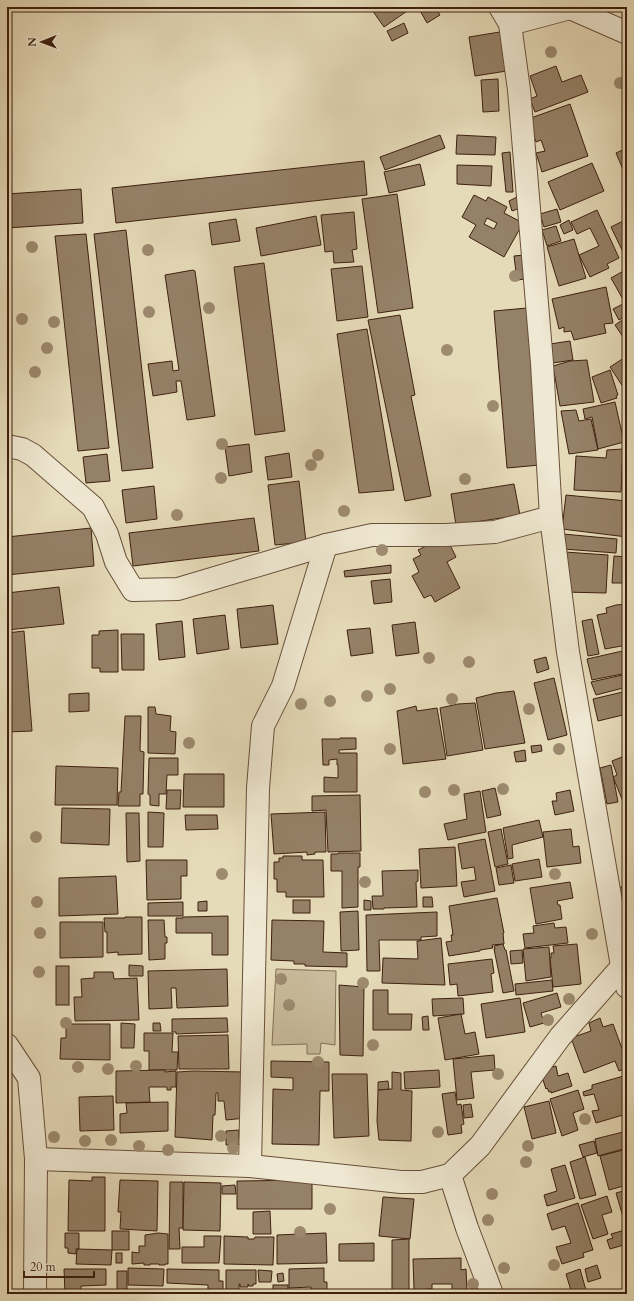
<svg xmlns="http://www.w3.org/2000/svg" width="634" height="1301" viewBox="0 0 634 1301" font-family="Cardo,serif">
<rect width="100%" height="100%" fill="#e6dbb9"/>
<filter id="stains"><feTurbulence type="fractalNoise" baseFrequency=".005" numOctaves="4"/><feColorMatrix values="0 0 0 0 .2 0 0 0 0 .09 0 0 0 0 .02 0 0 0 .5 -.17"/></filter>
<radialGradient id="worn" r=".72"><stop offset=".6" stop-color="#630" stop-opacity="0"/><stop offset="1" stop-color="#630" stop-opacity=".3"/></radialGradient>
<!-- green -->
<polygon fill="#c9bb9c" stroke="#846e56" points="276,969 336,971 335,1045 321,1043 320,1054 307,1054 307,1044 272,1045"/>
<!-- building -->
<g fill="#958167" stroke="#3e200f" fill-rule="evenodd">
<polygon points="370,7 408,7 410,9 384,27"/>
<polygon points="418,7 435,7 440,15 427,23"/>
<polygon points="404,23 408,33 392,41 387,31"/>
<polygon points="506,31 513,70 475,76 469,37"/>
<polygon points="556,66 562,82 581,75 588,92 535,112 530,99 537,96 530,76"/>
<polygon points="498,79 499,111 483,112 481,80"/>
<polygon points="570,104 588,156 542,172 536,153 545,151 541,140 536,142 528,119"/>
<polygon points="440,135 445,148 385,170 380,157"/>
<polygon points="457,135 496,137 495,155 456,154"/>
<polygon points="627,148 627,171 624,172 616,153"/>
<polygon points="510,152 513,192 506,192 502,153"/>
<polygon points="364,161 367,195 116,223 112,188"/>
<polygon points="592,163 604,191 560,210 548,182"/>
<polygon points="420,164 425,185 389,193 384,172"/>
<polygon points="457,165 492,166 491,186 457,184"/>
<polygon points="81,189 83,223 7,228 7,194"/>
<polygon points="397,194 413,308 378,313 362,199"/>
<path d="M 474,195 L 486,201 L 488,197 L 507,207 L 504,213 L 523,223 L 504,257 L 469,237 L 476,225 L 462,217 ZM 487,218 L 497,223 L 494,229 L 484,224 Z"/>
<polygon points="517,197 520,208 512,211 509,201"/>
<polygon points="557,209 561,222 544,227 540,214"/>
<polygon points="597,210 619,258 607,264 609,268 590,277 579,255 599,246 590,228 577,234 571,222"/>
<polygon points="354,212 357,249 352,250 354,262 334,263 333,251 325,252 321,215"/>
<polygon points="316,216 321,245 261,256 256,228"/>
<polygon points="236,219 240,241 212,245 209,223"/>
<polygon points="627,219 627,250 623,252 611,227"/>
<polygon points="569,220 573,230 564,234 560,225"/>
<polygon points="556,226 561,241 547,246 542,230"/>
<polygon points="126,230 153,468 122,471 94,234"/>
<polygon points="86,234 109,448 78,451 55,236"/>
<polygon points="574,239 586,278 559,286 547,247"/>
<polygon points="524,255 526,279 517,280 514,256"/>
<polygon points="264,263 285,431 255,435 234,267"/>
<polygon points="362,266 368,317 337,321 331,269"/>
<polygon points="627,269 627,315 619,320 613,309 625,303 611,278"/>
<polygon points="193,270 195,271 215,416 187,420 181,381 176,381 177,392 153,396 148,364 172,361 173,371 179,370 165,275"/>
<polygon points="606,287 613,323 604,324 606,333 574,340 571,331 564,332 564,327 559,329 552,299"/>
<polygon points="527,308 540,465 507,468 494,311"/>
<polygon points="400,315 415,395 411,396 431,496 405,501 368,320"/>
<polygon points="627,317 627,343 615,325"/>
<polygon points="367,329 394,490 359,493 337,334"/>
<polygon points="570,341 573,360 553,363 550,344"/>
<polygon points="627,356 627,393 610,367"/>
<polygon points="587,360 594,402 560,406 553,366 570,361"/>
<polygon points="610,370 618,395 616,396 617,398 601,403 592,377"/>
<polygon points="615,402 624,442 598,449 592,417 585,419 583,409"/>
<polygon points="576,410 579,421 591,419 598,450 569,454 561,411"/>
<polygon points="249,444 252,472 229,476 225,447"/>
<polygon points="624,447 627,447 627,495 625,495"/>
<polygon points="623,449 621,492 574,490 576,456 606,458 607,450"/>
<polygon points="289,453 292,477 268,480 265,457"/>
<polygon points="107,454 110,481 86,483 83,457"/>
<polygon points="299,481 306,542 275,545 268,485"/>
<polygon points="514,484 520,515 456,525 451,494"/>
<polygon points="154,486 157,519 126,523 122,490"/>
<polygon points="566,495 627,501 627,537 562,529"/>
<polygon points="254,518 259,551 133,566 129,533"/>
<polygon points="91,528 94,566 7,575 7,537"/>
<polygon points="563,534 617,539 616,553 563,549"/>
<polygon points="436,541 448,541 456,557 447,562 460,588 435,602 431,595 424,598 412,576 419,572 413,559 421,555 418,550"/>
<polygon points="565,552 608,555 606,593 563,592"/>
<polygon points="614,556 627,557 625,583 612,583"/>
<polygon points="391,565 391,573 345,577 344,571"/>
<polygon points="390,579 392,602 374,604 371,581"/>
<polygon points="59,587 64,624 7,630 7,593"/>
<polygon points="627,604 627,645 605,649 597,615 607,613 606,608 616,605"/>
<polygon points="273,605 278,644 241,648 237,609"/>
<polygon points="225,615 229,649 197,654 193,619"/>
<polygon points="592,619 599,654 588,656 582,621"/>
<polygon points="182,621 185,657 159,660 156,624"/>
<polygon points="415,622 419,653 396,656 392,625"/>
<polygon points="370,628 373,653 351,656 347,630"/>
<polygon points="118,630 118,672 100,672 100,668 92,668 92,635 99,635 99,631"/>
<polygon points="24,631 32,731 7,732 7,633"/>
<polygon points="121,634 144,634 144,670 122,670"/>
<polygon points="627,650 627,673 592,680 587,659"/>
<polygon points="546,657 549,669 537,673 534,660"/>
<polygon points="627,674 627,687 596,695 591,682"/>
<polygon points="554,678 567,735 548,740 534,683"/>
<polygon points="514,691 525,743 485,749 476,698 496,693"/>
<polygon points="627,691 627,714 598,721 593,699"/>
<polygon points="89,693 89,711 69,712 69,694"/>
<polygon points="475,703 483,750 447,756 440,708 458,704"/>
<polygon points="416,706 417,711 437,708 446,759 403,764 397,711"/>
<polygon points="148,707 155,707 156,714 171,716 170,731 176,732 175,754 148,753"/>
<polygon points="125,716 141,716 140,751 144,752 143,794 140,794 140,806 118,806 119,792 121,792"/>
<polygon points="340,738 356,738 356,749 339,750 339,753 357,753 357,792 324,792 324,777 338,778 338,765 337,765 337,759 329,760 329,765 323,765 322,739 340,739"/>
<polygon points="541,745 542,751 532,753 531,746"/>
<polygon points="525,750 526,761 516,762 514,752"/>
<polygon points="627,755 627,803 624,804 613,777 617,775 612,761"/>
<polygon points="149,758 178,758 178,775 167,775 166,794 159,794 159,806 150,805 150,795 148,794"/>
<polygon points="611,765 618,802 607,804 600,768"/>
<polygon points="56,766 118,768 117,805 55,805"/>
<polygon points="184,774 224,774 224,807 183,807"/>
<polygon points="495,788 501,815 487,818 482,791"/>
<polygon points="167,790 181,790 180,809 166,809"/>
<polygon points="570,790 574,811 555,815 552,801 557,801 556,793"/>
<polygon points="480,791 486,832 448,840 444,824 467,819 464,794"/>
<polygon points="360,795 361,851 328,852 326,810 312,811 312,796"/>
<polygon points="62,808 110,809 109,845 61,843"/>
<polygon points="148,812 164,813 163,847 148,847"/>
<polygon points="325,812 326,852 315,852 315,854 307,855 307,852 274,854 271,814"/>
<polygon points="126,813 139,813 140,861 127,862"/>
<polygon points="185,815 217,815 218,829 186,830"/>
<polygon points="539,820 543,837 512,845 513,858 508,859 503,828"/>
<polygon points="501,829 508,864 495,867 488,832"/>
<polygon points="571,829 573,847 579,846 581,863 547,867 543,832"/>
<polygon points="485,839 495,891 464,897 461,882 476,880 474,867 462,869 458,844"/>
<polygon points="455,847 457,886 421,888 419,849"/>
<polygon points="338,853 360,853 360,867 358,867 358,907 342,908 342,871 331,871 331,854 338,854"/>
<polygon points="283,856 302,856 302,860 323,860 324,897 286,897 286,892 277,892 277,879 274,879 274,862 279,862 279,858 283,858"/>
<polygon points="539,859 542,877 515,881 512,864"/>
<polygon points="146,860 187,860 187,876 181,876 181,899 147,900"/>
<polygon points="511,865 514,883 499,885 496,868"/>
<polygon points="418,870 418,881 416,882 417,907 384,908 384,909 373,909 372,896 383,896 382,871"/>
<polygon points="116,876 118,914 59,916 59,878"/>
<polygon points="570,882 573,898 557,901 558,905 560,905 562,919 536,924 530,888"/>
<polygon points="627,885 627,913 618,888"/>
<polygon points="423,897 432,897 433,907 423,907"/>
<polygon points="497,898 504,933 503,933 504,944 492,945 493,948 480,950 480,951 449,956 446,942 452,941 451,935 453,935 449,906"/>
<rect x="293" y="900" width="17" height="13"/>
<polygon points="364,900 371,901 371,910 364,910"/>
<polygon points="207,901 207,911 198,911 198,902"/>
<polygon points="183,902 183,916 148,916 148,903"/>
<polygon points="358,911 359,950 341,951 340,912"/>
<polygon points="437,912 437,936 421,937 421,940 379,940 380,971 367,971 366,915"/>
<polygon points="228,916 228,955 212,955 212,933 176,933 176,918 183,918 183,917"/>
<polygon points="125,917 142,917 142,954 118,955 118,952 107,953 107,932 105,932 104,918 125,918"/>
<polygon points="148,920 164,920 165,937 167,937 167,943 165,943 165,959 149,960"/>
<polygon points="272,920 324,921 323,952 347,953 347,967 305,966 305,964 294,964 294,961 271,960"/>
<polygon points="60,922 103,922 103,957 60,958"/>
<polygon points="554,923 555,928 566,927 568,943 525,948 523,934 534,933 533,926"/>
<polygon points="441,938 445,985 382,983 383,958 418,959 417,941"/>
<polygon points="503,944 505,950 506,950 514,991 503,993 494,949 495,949 494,946"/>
<polygon points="577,944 581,984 553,987 550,958 551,958 551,953 554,953 553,946"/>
<polygon points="549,947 551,977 526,981 523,949"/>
<polygon points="522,950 523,963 511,964 510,951"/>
<polygon points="492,959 494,973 491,974 493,992 458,996 457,984 450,985 448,964"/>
<polygon points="129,965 143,966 143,976 129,976"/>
<rect x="56" y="966" width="13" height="39"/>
<polygon points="227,969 228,1006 177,1008 176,988 171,988 172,1008 149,1009 148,971"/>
<polygon points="94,972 113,972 114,979 137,978 139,1020 75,1021 74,997 82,997 81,979 94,978"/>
<polygon points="552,980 553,991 516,995 515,984"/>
<polygon points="339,985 364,987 363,1056 340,1055"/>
<polygon points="373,990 388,990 388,1014 412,1014 411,1030 373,1030"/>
<polygon points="557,993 561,1007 541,1013 544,1023 530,1027 523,1003"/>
<polygon points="463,998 464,1014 433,1016 432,999"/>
<polygon points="520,998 525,1032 486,1038 481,1004"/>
<polygon points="461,1014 465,1034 475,1032 479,1054 445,1060 438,1018"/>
<polygon points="428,1016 429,1030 423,1030 422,1017"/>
<polygon points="227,1018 228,1032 176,1034 176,1032 172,1032 172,1019"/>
<polygon points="600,1018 603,1027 613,1024 627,1062 627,1068 619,1071 615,1061 584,1073 571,1038 591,1031 589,1023"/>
<polygon points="121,1023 135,1024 134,1048 121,1048"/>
<polygon points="153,1023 160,1023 161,1031 153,1031"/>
<polygon points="66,1024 110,1024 110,1060 60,1059 61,1038 66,1038"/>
<polygon points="144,1033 173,1033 172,1052 178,1052 177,1070 149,1070 149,1051 144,1051"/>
<polygon points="228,1035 229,1069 179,1069 178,1036"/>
<polygon points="494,1055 495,1070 471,1072 474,1098 457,1100 453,1059"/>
<polygon points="271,1061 329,1062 329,1091 320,1091 319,1145 272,1144 273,1089 293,1090 293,1078 271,1077"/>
<polygon points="556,1066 558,1076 568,1073 572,1086 551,1093 551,1091 549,1092 547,1088 546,1089 540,1071"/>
<polygon points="165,1070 165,1072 176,1071 176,1087 171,1087 171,1090 167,1090 167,1087 149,1087 150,1102 116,1103 116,1071"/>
<polygon points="439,1070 440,1087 405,1089 404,1072"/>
<polygon points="194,1071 245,1072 246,1118 226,1120 224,1101 218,1101 218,1093 216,1093 215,1115 213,1115 212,1140 175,1137 177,1072"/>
<polygon points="392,1072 401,1073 401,1090 412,1091 411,1141 379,1140 377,1121 378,1090 392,1089"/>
<polygon points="332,1074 367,1074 369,1136 334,1138"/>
<polygon points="627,1075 627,1129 623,1115 596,1123 592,1111 599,1110 594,1094 584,1096 583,1092 592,1089 592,1085"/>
<polygon points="388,1081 389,1089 378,1090 378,1082"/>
<polygon points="578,1090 584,1109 573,1113 578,1130 562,1136 550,1099"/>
<polygon points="455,1092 457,1105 461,1104 464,1124 461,1125 462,1133 448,1135 442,1094"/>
<polygon points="113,1096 114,1130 80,1131 79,1097"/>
<polygon points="549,1101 556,1133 532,1139 524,1107"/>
<polygon points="168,1102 168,1131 120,1133 120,1114 127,1113 126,1103"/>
<polygon points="471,1104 473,1117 464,1118 463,1105"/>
<polygon points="239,1130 239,1139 245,1139 245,1144 226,1145 226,1131"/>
<polygon points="627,1131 627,1148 598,1156 595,1139"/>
<polygon points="594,1141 597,1153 583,1157 579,1145"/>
<polygon points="627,1149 627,1185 609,1190 600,1156"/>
<polygon points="585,1157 596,1195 580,1199 570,1162"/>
<polygon points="565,1165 575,1198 547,1206 544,1195 557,1191 551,1169"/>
<polygon points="92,1177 105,1177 105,1231 68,1231 69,1180 92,1181"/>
<polygon points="120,1180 158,1181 157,1231 120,1229 121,1212 118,1212"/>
<polygon points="312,1180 312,1209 237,1209 237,1181"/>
<polygon points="170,1182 183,1182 183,1228 179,1228 180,1249 169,1249"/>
<polygon points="184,1182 221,1183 220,1231 183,1230"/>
<polygon points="235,1185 236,1194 222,1194 222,1186"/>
<polygon points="627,1190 627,1227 626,1227 616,1193"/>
<polygon points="607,1196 612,1212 602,1215 608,1234 593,1239 581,1205"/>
<polygon points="383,1197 414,1199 410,1239 379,1236"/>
<polygon points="578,1203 593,1250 583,1253 584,1257 562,1264 556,1247 571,1243 565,1226 552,1230 547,1214"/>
<polygon points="270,1211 271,1234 253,1234 253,1212"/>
<polygon points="625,1230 627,1237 627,1244 610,1249 607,1240 613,1238 611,1234"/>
<rect x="112" y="1231" width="17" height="19"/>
<polygon points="65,1233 79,1233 79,1249 76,1249 76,1254 68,1253 68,1248 65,1248"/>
<polygon points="158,1233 168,1234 168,1264 165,1264 165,1265 159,1265 159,1264 150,1264 150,1265 144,1265 144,1263 132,1264 132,1252 139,1253 139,1246 145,1246 145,1235"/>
<polygon points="326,1233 327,1263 277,1264 277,1235"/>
<polygon points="204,1236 221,1236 219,1263 182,1263 182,1247 204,1247"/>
<polygon points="224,1236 248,1237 248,1239 254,1239 255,1237 274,1237 273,1265 224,1264"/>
<polygon points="409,1239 409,1294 392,1294 392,1240"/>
<polygon points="374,1243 374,1261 339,1261 339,1244"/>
<polygon points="627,1246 627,1258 624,1247"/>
<polygon points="77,1249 112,1250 111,1265 76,1264"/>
<rect x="116" y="1253" width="6" height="10"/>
<polygon points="461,1258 461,1270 466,1269 467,1290 452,1290 452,1284 432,1284 432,1289 414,1290 413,1259"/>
<polygon points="597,1265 601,1278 588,1282 585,1269"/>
<polygon points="128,1268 164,1269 163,1286 128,1285"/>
<polygon points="324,1268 324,1282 327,1282 327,1294 311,1294 311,1287 289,1288 289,1269"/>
<polygon points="64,1269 106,1269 106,1285 81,1286 81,1294 65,1294"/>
<polygon points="167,1269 219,1270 219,1281 223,1281 223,1294 208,1294 208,1285 167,1283"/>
<polygon points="580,1269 587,1294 572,1294 566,1274"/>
<polygon points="226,1270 256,1270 256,1284 253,1284 253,1286 249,1286 248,1284 248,1287 240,1287 240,1284 239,1284 239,1294 226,1294"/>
<polygon points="258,1270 272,1271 271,1282 259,1282"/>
<polygon points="117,1271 127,1271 127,1289 117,1290"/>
<polygon points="283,1273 284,1281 278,1282 277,1274"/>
<rect x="273" y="1285" width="15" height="9"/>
<polygon points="182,1291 182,1294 167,1294 167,1292"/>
</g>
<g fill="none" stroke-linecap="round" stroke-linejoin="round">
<!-- minor casing -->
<g stroke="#684f3a" stroke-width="24">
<g id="minor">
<polyline points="500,7 510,24 519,90 542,363 551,517 568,652 622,966 627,987"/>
<polyline points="510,24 570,8 627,33"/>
<polyline points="7,446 22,449 33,455 93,507 107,534 116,562 133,590 178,589 326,545 372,535 446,535 495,532 551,517"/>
<polyline points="7,1045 29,1078 36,1159 35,1294"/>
<polyline points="36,1159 250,1166 401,1182 422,1182 450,1175 480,1146 560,1037 627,961"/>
<polyline points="250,1166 258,788 263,726 283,686 326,545"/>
<polyline points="450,1175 467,1228 492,1294"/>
</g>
</g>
<!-- minor -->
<use href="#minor" stroke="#efe8d2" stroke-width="22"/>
</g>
<!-- trees -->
<g fill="#9d8a6f">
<circle cx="551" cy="52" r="6"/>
<circle cx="620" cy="83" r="6"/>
<circle cx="32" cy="247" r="6"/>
<circle cx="148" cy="250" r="6"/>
<circle cx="515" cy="276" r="6"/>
<circle cx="209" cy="308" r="6"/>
<circle cx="149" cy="312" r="6"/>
<circle cx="22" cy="319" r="6"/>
<circle cx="54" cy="322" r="6"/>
<circle cx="47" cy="348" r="6"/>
<circle cx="447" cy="350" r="6"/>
<circle cx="35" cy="372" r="6"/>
<circle cx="493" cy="406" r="6"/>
<circle cx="222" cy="444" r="6"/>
<circle cx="318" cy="455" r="6"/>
<circle cx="311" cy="465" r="6"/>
<circle cx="221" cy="478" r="6"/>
<circle cx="465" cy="479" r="6"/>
<circle cx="344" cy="511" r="6"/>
<circle cx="177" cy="515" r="6"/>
<circle cx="382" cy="550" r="6"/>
<circle cx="429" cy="658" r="6"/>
<circle cx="469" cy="662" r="6"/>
<circle cx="390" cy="689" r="6"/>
<circle cx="367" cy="696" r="6"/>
<circle cx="452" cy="699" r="6"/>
<circle cx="330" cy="701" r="6"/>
<circle cx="301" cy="704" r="6"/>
<circle cx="529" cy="709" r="6"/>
<circle cx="189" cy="743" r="6"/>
<circle cx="390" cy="749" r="6"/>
<circle cx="559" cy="749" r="6"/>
<circle cx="503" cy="789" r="6"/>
<circle cx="454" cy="790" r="6"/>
<circle cx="425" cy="792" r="6"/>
<circle cx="36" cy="837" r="6"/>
<circle cx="222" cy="874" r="6"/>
<circle cx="555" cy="874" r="6"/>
<circle cx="365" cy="882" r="6"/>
<circle cx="37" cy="902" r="6"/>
<circle cx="40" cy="933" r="6"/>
<circle cx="592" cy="934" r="6"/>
<circle cx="39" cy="972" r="6"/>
<circle cx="281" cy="979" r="6"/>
<circle cx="363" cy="983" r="6"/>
<circle cx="569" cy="999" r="6"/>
<circle cx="289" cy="1005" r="6"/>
<circle cx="548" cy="1020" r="6"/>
<circle cx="66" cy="1023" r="6"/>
<circle cx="373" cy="1045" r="6"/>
<circle cx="318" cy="1062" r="6"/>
<circle cx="136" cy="1066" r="6"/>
<circle cx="78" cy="1067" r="6"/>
<circle cx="108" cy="1069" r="6"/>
<circle cx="498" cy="1074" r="6"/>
<circle cx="585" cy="1119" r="6"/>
<circle cx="438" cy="1132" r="6"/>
<circle cx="221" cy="1136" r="6"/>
<circle cx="54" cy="1137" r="6"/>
<circle cx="111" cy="1140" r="6"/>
<circle cx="85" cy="1141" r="6"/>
<circle cx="139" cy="1146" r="6"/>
<circle cx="528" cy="1146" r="6"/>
<circle cx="233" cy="1148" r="6"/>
<circle cx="168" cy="1150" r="6"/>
<circle cx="526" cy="1162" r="6"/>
<circle cx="492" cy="1194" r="6"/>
<circle cx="330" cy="1209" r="6"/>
<circle cx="488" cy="1220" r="6"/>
<circle cx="300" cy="1232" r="6"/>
<circle cx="554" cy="1265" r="6"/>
<circle cx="504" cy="1268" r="6"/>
<circle cx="473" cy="1284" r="6"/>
</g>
<!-- margin -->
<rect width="634" height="1301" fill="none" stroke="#e6dbb9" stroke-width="24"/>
<rect x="8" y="8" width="618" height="1285" fill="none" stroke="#3e200f" stroke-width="2"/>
<rect x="12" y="12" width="610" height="1277" fill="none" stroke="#3e200f"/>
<!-- north arrow -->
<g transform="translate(42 42) rotate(269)" stroke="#efe8d2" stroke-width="3" paint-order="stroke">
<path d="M0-3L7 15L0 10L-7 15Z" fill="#3e200f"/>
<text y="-6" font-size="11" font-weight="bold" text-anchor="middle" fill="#3e200f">N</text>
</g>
<!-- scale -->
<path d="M24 1271v6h70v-6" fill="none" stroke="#3e200f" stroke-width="2"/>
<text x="30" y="1271" font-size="12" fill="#3e200f" stroke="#efe8d2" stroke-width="3" paint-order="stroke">20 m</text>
<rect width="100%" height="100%" filter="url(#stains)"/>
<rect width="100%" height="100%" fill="url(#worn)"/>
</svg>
